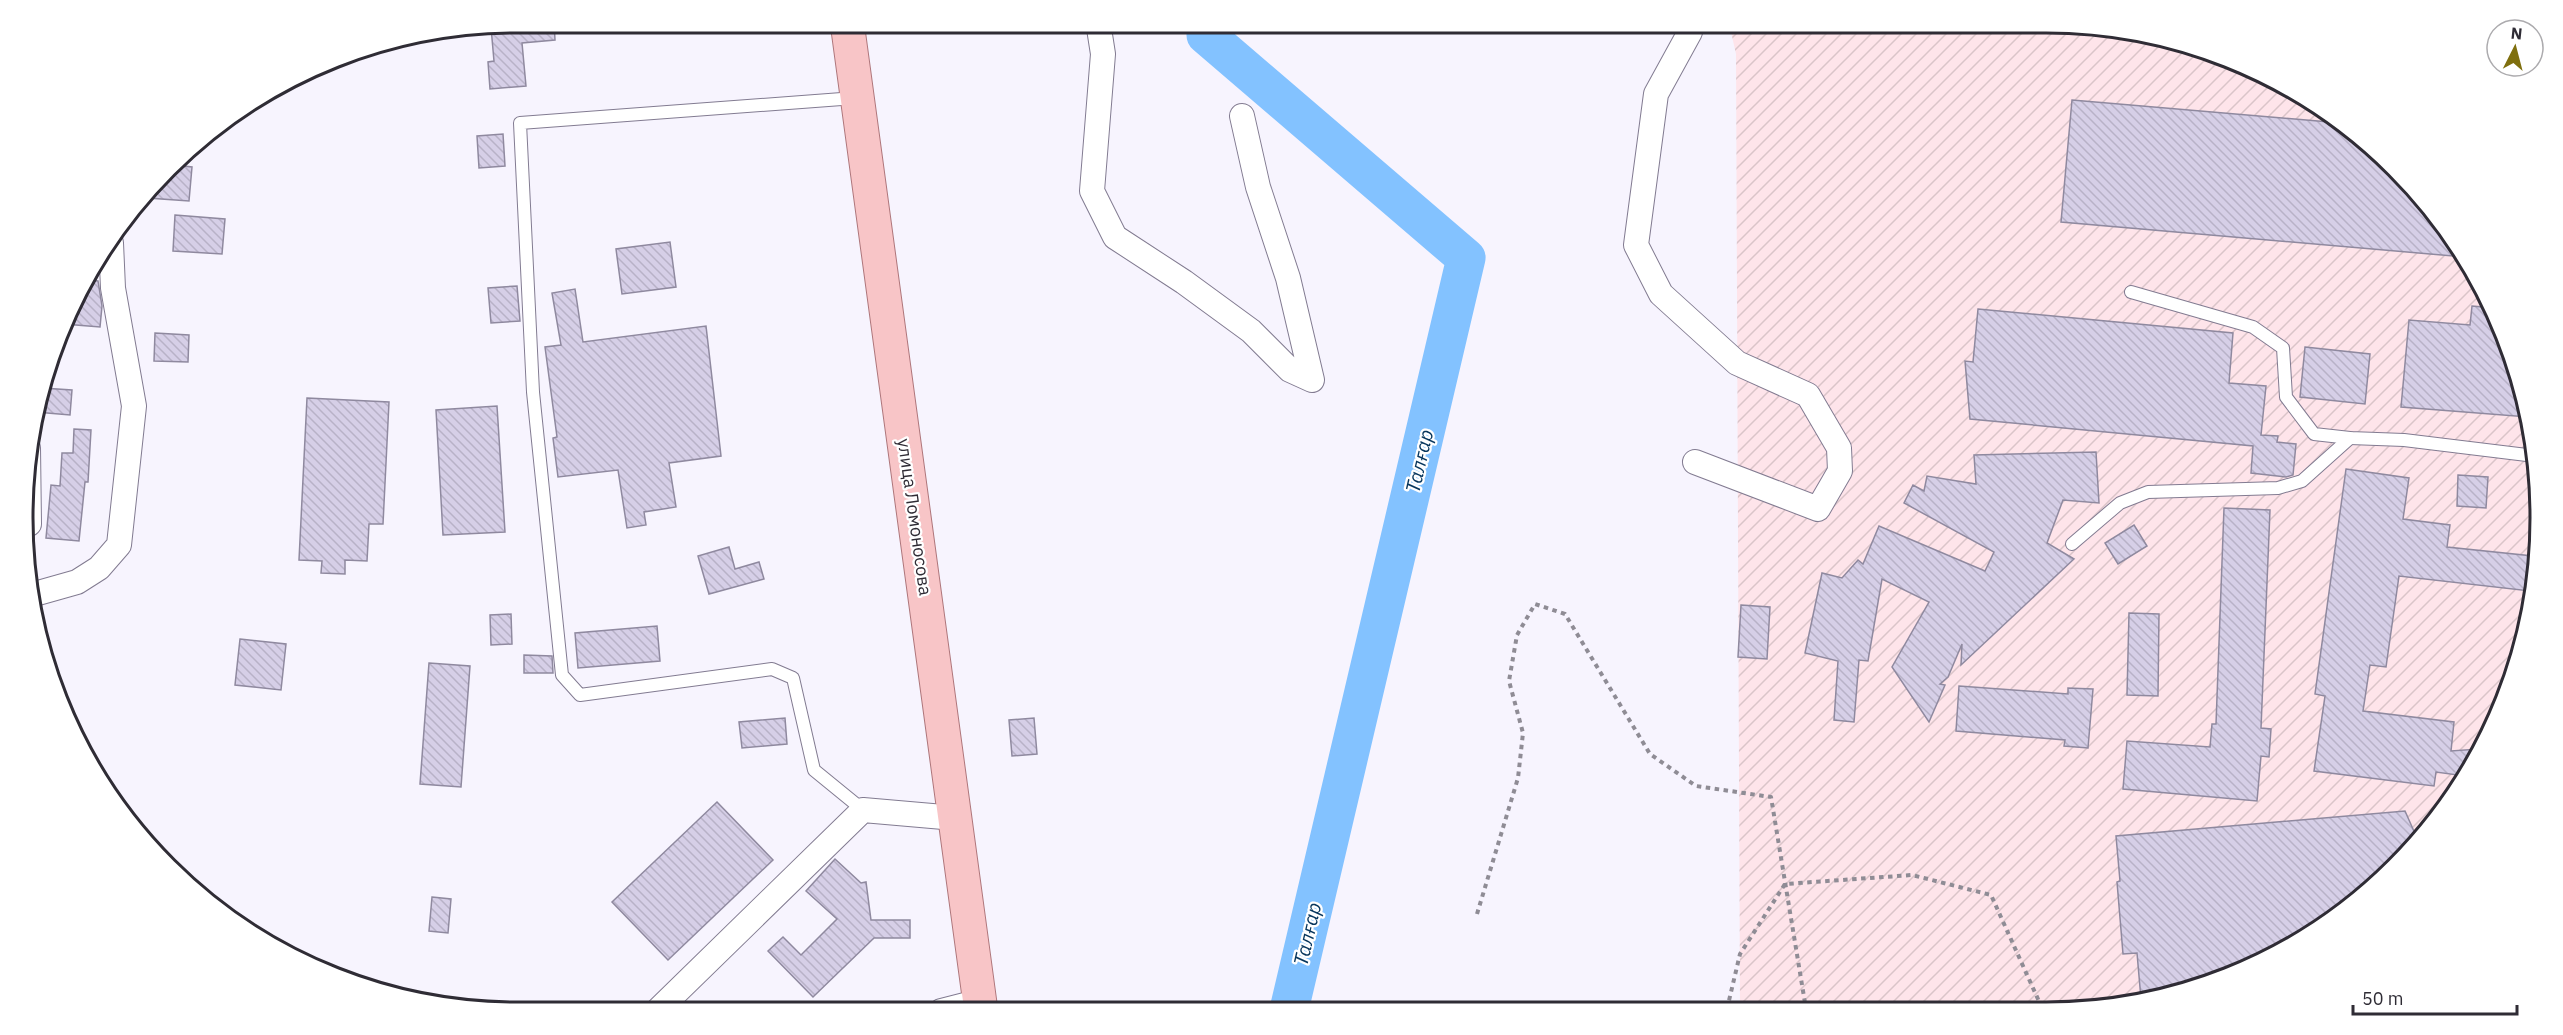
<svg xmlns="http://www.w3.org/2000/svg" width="2563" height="1035" viewBox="0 0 2563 1035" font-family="'IBM Plex Sans',sans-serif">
<defs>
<pattern id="industrial-furrows" width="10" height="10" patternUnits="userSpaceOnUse" patternTransform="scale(1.5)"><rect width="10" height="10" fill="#fee4ea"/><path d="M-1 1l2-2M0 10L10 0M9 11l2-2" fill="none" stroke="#dac4c9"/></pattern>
<pattern id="building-back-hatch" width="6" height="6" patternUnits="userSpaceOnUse" patternTransform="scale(1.5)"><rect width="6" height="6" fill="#d6cfe7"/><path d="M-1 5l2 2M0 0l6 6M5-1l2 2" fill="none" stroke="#b8b2c7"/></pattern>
</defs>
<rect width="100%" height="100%" fill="#f7f4fe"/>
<!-- industrial -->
<polygon fill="url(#industrial-furrows)" points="1729,23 2045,23 2204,49 2293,89 2372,145 2438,216 2489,298 2524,389 2539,485 2536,582 2514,676 2457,793 2372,890 2264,962 2110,1008 1740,1009 1736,54"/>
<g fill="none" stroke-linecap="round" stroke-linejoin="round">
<!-- river -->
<polyline stroke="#83c2ff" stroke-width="39" points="1207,22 1206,35 1466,258 1289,1010"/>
</g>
<!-- building -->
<g fill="url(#building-back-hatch)" stroke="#8f899f" stroke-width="1.5">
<polygon points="518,22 554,22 555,40 522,43 526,86 490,89 488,62 494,61 491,27"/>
<polygon points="2072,100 2341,123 2372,145 2438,216 2454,242 2453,256 2061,222"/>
<polygon points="503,134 505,166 479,168 477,136"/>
<polygon points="175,165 192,167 189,201 148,198"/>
<polygon points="175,215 225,219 222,254 173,251"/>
<polygon points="670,242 676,287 622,294 616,249"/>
<polygon points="84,280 98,281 102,306 100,327 64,324"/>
<polygon points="517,286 520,321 491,323 488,288"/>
<polygon points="575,289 583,342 706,326 721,456 669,463 676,507 644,512 646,525 627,528 618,470 558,477 553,438 557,437 545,347 561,345 552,293"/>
<polygon points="2472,306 2493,308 2524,389 2528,417 2401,407 2409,320 2470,325"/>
<polygon points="1978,309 2233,333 2229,383 2266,386 2261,435 2278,436 2277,442 2296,444 2293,475 2286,477 2251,473 2253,446 1970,419 1965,361 1973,362"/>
<polygon points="155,333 189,335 188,362 154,361"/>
<polygon points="2305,347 2370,354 2365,404 2300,397"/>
<polygon points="42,388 72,390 70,415 36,412"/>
<polygon points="307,398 389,402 383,524 369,524 367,561 345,560 345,574 321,573 322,561 299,560"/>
<polygon points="497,406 505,532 443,535 436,410"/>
<polygon points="74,429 91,430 88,482 85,482 79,541 46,538 51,485 60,486 62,453 73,453"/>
<polygon points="2096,452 2099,503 2063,500 2047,543 2074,559 1961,665 1962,644 1948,677 1940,684 1945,685 1929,722 1892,667 1929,602 1882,579 1868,661 1859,660 1854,722 1834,720 1838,661 1805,653 1822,573 1842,578 1858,560 1863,564 1879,526 1985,571 1994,552 1904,503 1913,485 1924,491 1927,476 1976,484 1974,455"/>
<polygon points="2346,469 2409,478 2403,519 2450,525 2447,547 2533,556 2530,591 2399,576 2386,667 2370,665 2363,711 2454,722 2451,751 2478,749 2465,776 2436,772 2434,786 2314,771 2325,696 2315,694"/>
<polygon points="2458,475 2488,477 2486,508 2457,506"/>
<polygon points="2224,508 2270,510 2261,728 2271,729 2269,757 2261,756 2257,801 2123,789 2127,741 2210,747 2212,724 2216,724"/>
<polygon points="2134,525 2147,546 2118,564 2105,543"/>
<polygon points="729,547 735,569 759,562 764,579 709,594 698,556"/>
<polygon points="1741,605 1770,607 1767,659 1738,657"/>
<polygon points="2129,613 2159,614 2158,696 2127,695"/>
<polygon points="511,614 512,644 491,645 490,615"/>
<polygon points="657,626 660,661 578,668 575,633"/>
<polygon points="240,639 286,644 281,690 235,685"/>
<polygon points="524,655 552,656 553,673 524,673"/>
<polygon points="429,663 470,666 461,787 420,784"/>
<polygon points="1959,686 2068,694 2068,688 2093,689 2088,748 2064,746 2065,740 1956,731"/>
<polygon points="785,718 787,744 742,748 739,722"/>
<polygon points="1034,718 1037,754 1012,756 1009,720"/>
<polygon points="717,802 773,860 668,960 612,902"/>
<polygon points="2405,811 2417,838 2372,890 2264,962 2141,999 2137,953 2123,954 2117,882 2120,881 2116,836"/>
<polygon points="835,859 861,883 866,882 871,920 910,920 910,938 874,938 813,997 768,951 783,937 801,955 837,919 806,891"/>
<polygon points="432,897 451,899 448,933 429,931"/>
</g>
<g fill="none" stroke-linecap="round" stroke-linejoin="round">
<!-- service casing -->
<g stroke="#827b91" stroke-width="14">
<g id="service">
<polyline points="855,98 520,123 533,392 562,675 580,695 772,669 793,678 814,770 863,810"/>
<polyline points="2131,292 2253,327 2283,348 2286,397 2314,434 2350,438 2404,440 2535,456"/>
<polyline points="2072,544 2120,503 2148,492 2278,488 2302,481 2350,438"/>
</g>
</g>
<!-- minor casing -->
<g stroke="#827b91" stroke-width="26">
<g id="minor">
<polyline points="1098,22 1103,54 1092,191 1115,237 1184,282 1251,331 1290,370 1312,380 1288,278 1258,187 1242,116"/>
<polyline points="1688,22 1690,32 1656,94 1636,245 1661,294 1737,363 1808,395 1839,448 1840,471 1818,509 1695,462"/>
<polyline points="28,448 29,524"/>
<polyline points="31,595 77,582 99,568 119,545 134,406 113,288 111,243"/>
<polyline points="941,1011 980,1001"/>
<polyline points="656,1012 863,810 955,818"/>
</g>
</g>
<!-- primary casing -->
<g stroke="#ae767b" stroke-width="35">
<polyline id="primary" points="847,22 981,1011"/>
</g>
<!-- path -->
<g stroke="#8f8c95" stroke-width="4" stroke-dasharray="4.5 4.5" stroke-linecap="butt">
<polyline points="1477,914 1518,778 1523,733 1509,681 1517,635 1535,604 1565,614 1650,754 1696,786 1771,797 1806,1009"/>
<polyline points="1727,1009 1740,954 1785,884 1912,875 1991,895 2042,1008"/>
</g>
<!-- service -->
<use href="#service" stroke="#fff" stroke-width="12"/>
<!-- minor -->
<use href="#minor" stroke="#fff" stroke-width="24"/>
<!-- primary -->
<use href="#primary" stroke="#f8c5c7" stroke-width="33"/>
</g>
<g text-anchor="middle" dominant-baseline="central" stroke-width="4.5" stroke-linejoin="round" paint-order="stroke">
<!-- street labels -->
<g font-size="18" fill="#2f2c35" stroke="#fff">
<text transform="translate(915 517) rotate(82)">улица Ломоносова</text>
</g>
<!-- water labels -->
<g font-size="20" font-style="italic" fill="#07365d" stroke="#fff">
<text transform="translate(1419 461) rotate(-77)">Талғар</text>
<text transform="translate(1307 934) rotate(-77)">Талғар</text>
</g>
</g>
<!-- crop -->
<path d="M0 0H2563V1035H0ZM517 33H2046A484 484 0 0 1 2530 517V518A484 484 0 0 1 2046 1002H517A484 484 0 0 1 33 518V517A484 484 0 0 1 517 33Z" fill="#fff" fill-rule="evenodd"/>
<path fill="none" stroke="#2f2c35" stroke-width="3" d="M517 33H2046A484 484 0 0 1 2530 517V518A484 484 0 0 1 2046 1002H517A484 484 0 0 1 33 518V517A484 484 0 0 1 517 33Z"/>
<!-- north arrow -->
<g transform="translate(2515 48) rotate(6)"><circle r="28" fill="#ffffff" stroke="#acabae" stroke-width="1.5"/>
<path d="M0-4.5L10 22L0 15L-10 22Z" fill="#7f6f0e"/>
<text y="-9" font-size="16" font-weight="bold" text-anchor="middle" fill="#2f2c35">N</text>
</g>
<!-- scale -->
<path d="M2353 1005v9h164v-9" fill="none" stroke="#2f2c35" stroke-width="3"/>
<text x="2362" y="1005" font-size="18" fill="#2f2c35" stroke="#ffffff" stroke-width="4.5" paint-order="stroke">50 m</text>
</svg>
